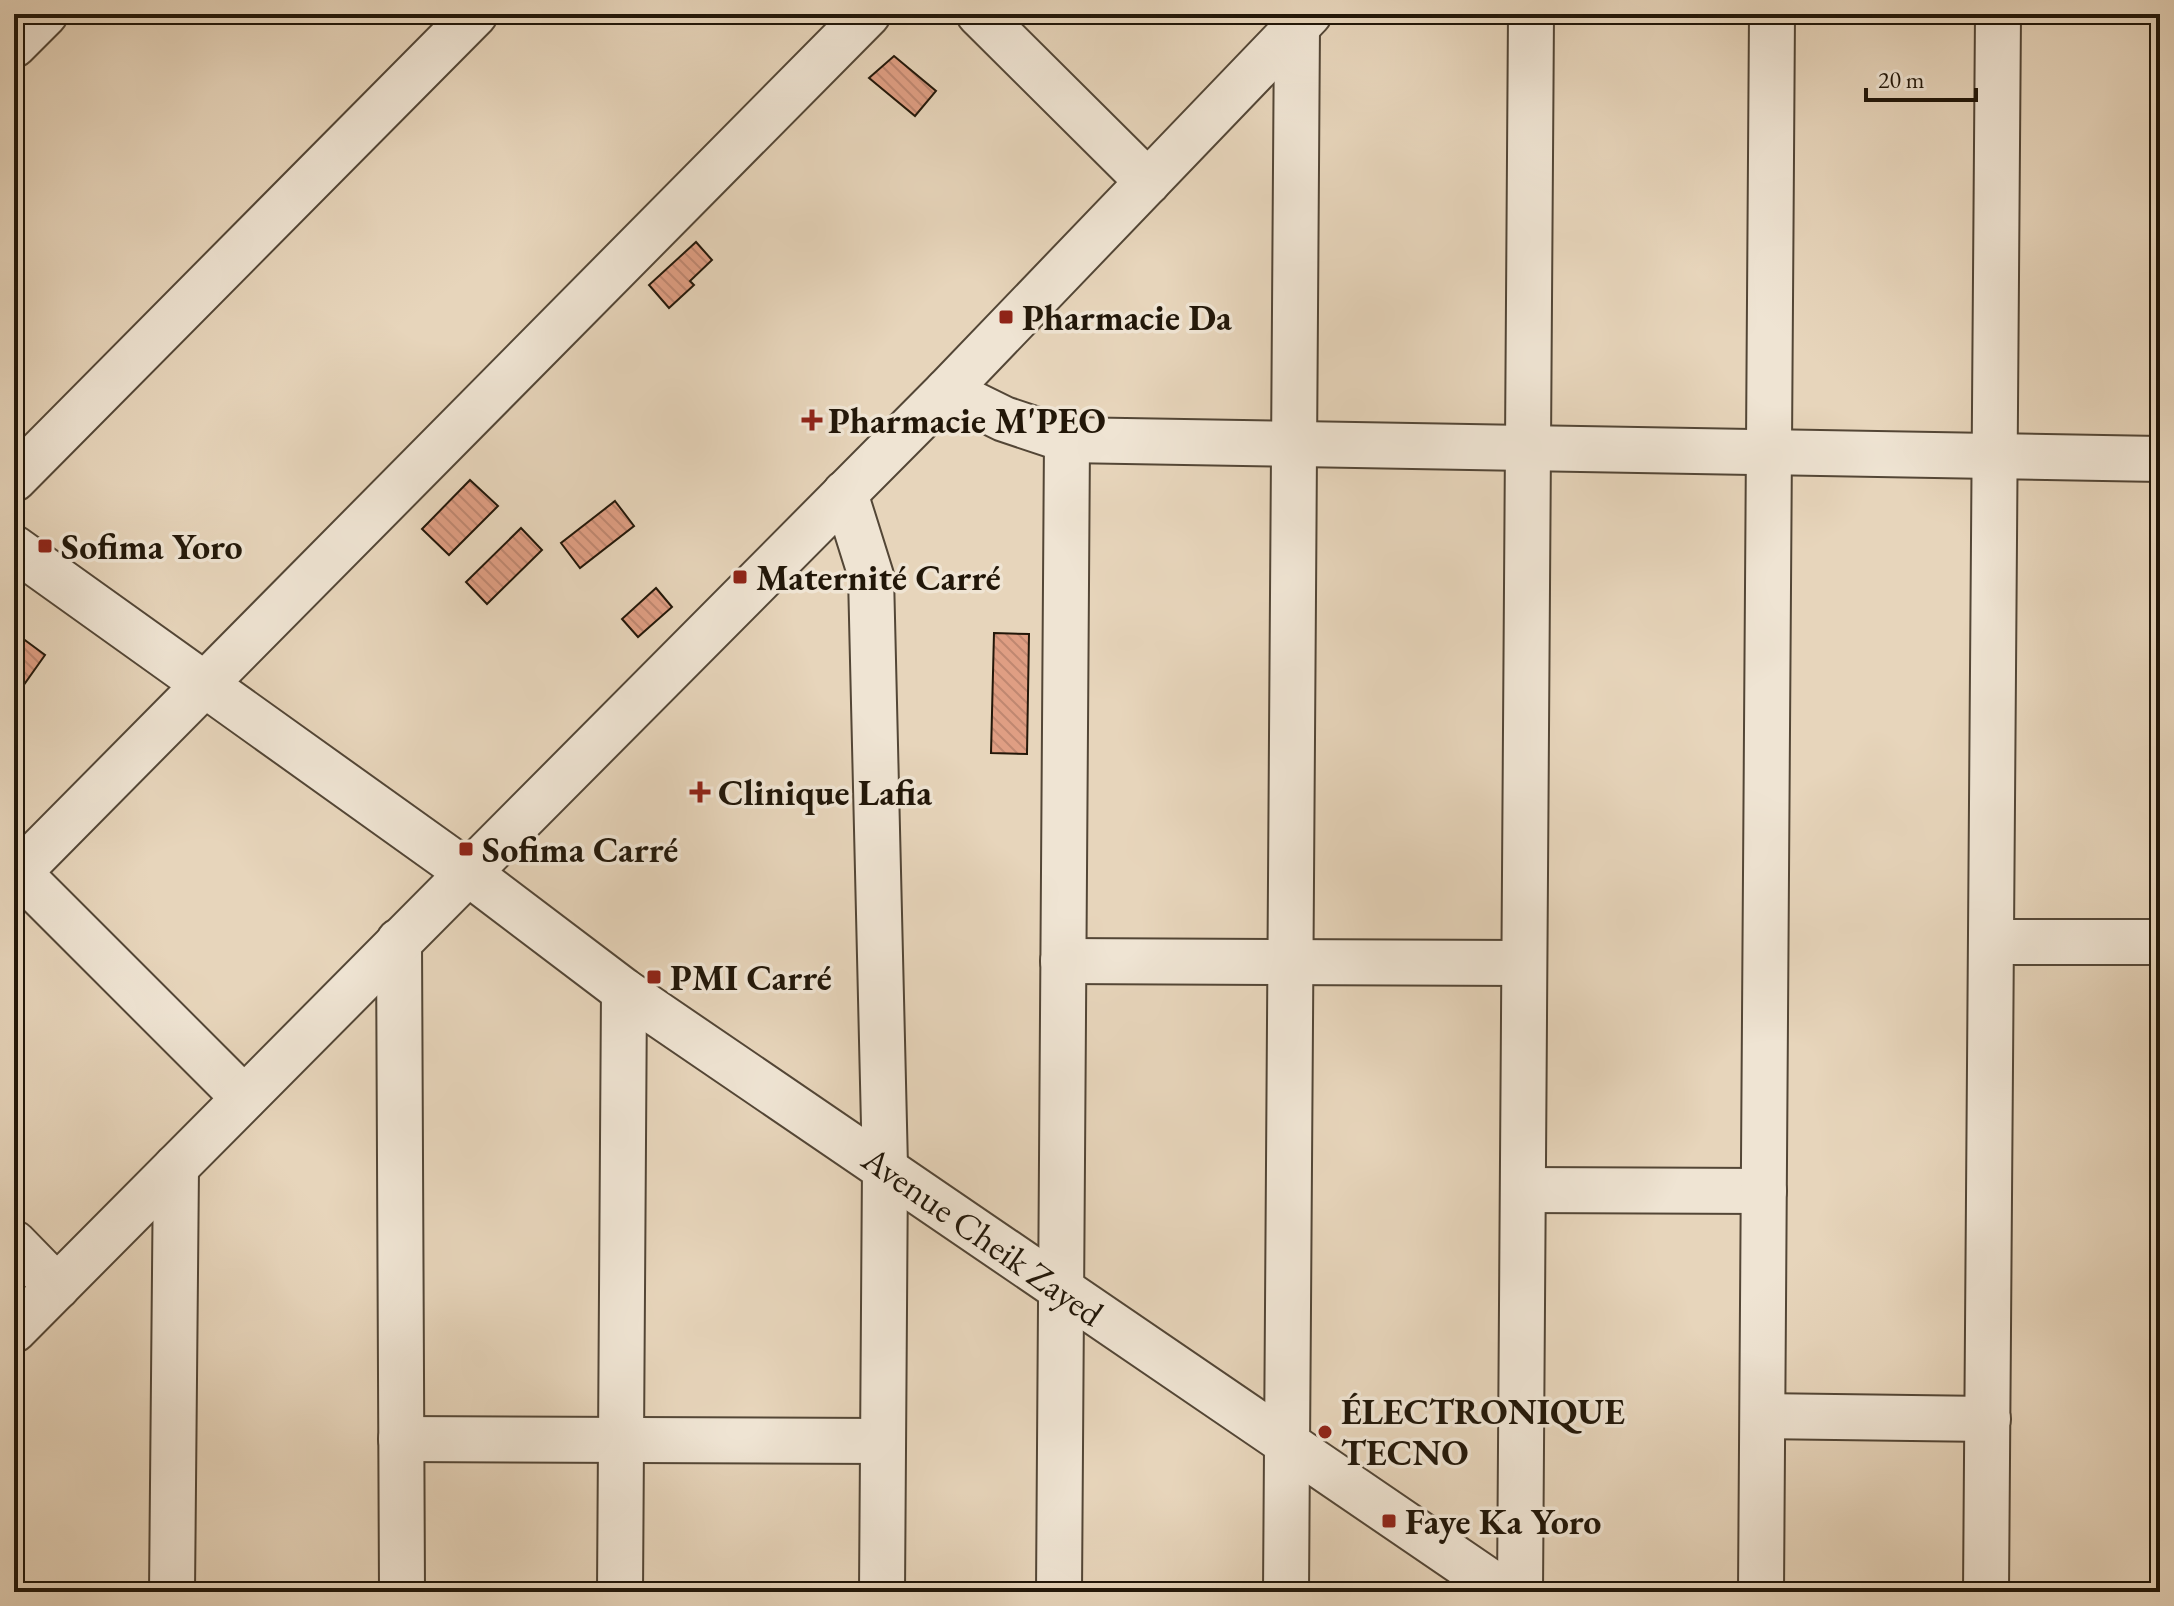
<svg xmlns="http://www.w3.org/2000/svg" width="2174" height="1606" viewBox="0 0 2174 1606" font-family="'EB Garamond',serif">
<defs>
<pattern id="building-back-hatch" width="6" height="6" patternUnits="userSpaceOnUse" patternTransform="scale(2)"><rect width="6" height="6" fill="#df9e83"/><path d="M-1 5l2 2M0 0l6 6M5-1l2 2" fill="none" stroke="#bf8770"/></pattern>
</defs>
<rect width="100%" height="100%" fill="#e7d5bb"/>
<filter id="stains"><feTurbulence type="fractalNoise" baseFrequency=".0025" numOctaves="4"/><feColorMatrix values="0 0 0 0 .2 0 0 0 0 .09 0 0 0 0 .02 0 0 0 .5 -.17"/></filter>
<radialGradient id="worn" r=".72"><stop offset=".6" stop-color="#630" stop-opacity="0"/><stop offset="1" stop-color="#630" stop-opacity=".3"/></radialGradient>
<!-- building -->
<g fill="url(#building-back-hatch)" stroke="#221709" stroke-width="2">
<polygon points="894,56 936,91 915,116 869,78"/>
<polygon points="696,242 712,260 690,281 694,285 669,308 649,285"/>
<polygon points="470,480 498,506 449,555 422,529"/>
<polygon points="615,501 634,526 580,568 561,543"/>
<polygon points="521,528 542,550 487,604 466,582"/>
<polygon points="656,588 672,607 638,637 622,619"/>
<polygon points="14,632 45,655 23,686 14,679"/>
<polygon points="994,633 1029,634 1027,754 991,753"/>
</g>
<g fill="none" stroke-linecap="round" stroke-linejoin="round">
<!-- minor casing -->
<g stroke="#534636" stroke-width="48">
<g id="minor">
<polyline points="979,14 1148,182"/>
<polyline points="14,45 45,14"/>
<polyline points="947,391 1004,419 1067,440 2160,459"/>
<polyline points="14,479 475,14"/>
<polyline points="845,493 871,576 885,1167 882,1592"/>
<polyline points="14,548 467,872 624,991 1505,1592"/>
<polyline points="14,868 244,1098"/>
<polyline points="14,877 868,14"/>
<polyline points="399,941 402,1592"/>
<polyline points="1991,942 2160,942"/>
<polyline points="1063,961 1524,963"/>
<polyline points="1523,1190 1764,1191"/>
<polyline points="14,1243 57,1287"/>
<polyline points="14,1330 947,391 1309,14"/>
<polyline points="1763,1416 1988,1419"/>
<polyline points="401,1439 883,1441"/>
<polyline points="172,1592 176,1167"/>
<polyline points="620,1592 624,991"/>
<polyline points="1059,1592 1067,440"/>
<polyline points="1286,1592 1297,26"/>
<polyline points="1520,1592 1531,14"/>
<polyline points="1761,1592 1772,14"/>
<polyline points="1986,1592 1998,14"/>
</g>
</g>
<!-- minor -->
<use href="#minor" stroke="#efe4d3" stroke-width="44"/>
</g>
<!-- markers -->
<g fill="#8f2418" stroke="#efe4d3" stroke-width="3">
<rect x="998" y="309" width="16" height="16" rx="4"/>
<path d="M808 408h8v8h8v8h-8v8h-8v-8h-8v-8h8z"/>
<rect x="37" y="538" width="16" height="16" rx="4"/>
<rect x="732" y="569" width="16" height="16" rx="4"/>
<path d="M696 780h8v8h8v8h-8v8h-8v-8h-8v-8h8z"/>
<rect x="458" y="841" width="16" height="16" rx="4"/>
<rect x="646" y="969" width="16" height="16" rx="4"/>
<circle cx="1325" cy="1432" r="8"/>
<rect x="1381" y="1513" width="16" height="16" rx="4"/>
</g>
<g text-anchor="middle" dominant-baseline="central" stroke-width="7" stroke-linejoin="round" paint-order="stroke">
<!-- poi labels -->
<g font-size="36" font-weight="bold" fill="#221709" stroke="#efe4d3" text-anchor="start">
<text x="1022" y="317">Pharmacie Da</text>
<text x="828" y="420">Pharmacie M'PEO</text>
<text x="61" y="546">Sofima Yoro</text>
<text x="756" y="577">Maternité Carré</text>
<text x="718" y="792">Clinique Lafia</text>
<text x="482" y="849">Sofima Carré</text>
<text x="670" y="977">PMI Carré</text>
<text x="1341" y="1411">ÉLECTRONIQUE<tspan x="1341" dy="41">TECNO</tspan></text>
<text x="1405" y="1521">Faye Ka Yoro</text>
</g>
<!-- street labels -->
<g font-size="36" fill="#221709" stroke="#efe4d3">
<text transform="translate(983 1236) rotate(35)">Avenue Cheik Zayed</text>
</g>
</g>
<!-- margin -->
<rect width="2174" height="1606" fill="none" stroke="#e7d5bb" stroke-width="48"/>
<rect x="16" y="16" width="2142" height="1574" fill="none" stroke="#221709" stroke-width="4"/>
<rect x="24" y="24" width="2126" height="1558" fill="none" stroke="#221709" stroke-width="2"/>
<!-- scale -->
<path d="M1866 88v12h110v-12" fill="none" stroke="#221709" stroke-width="4"/>
<text x="1878" y="88" font-size="24" fill="#221709" stroke="#efe4d3" stroke-width="6" paint-order="stroke">20 m</text>
<rect width="100%" height="100%" filter="url(#stains)"/>
<rect width="100%" height="100%" fill="url(#worn)"/>
</svg>
